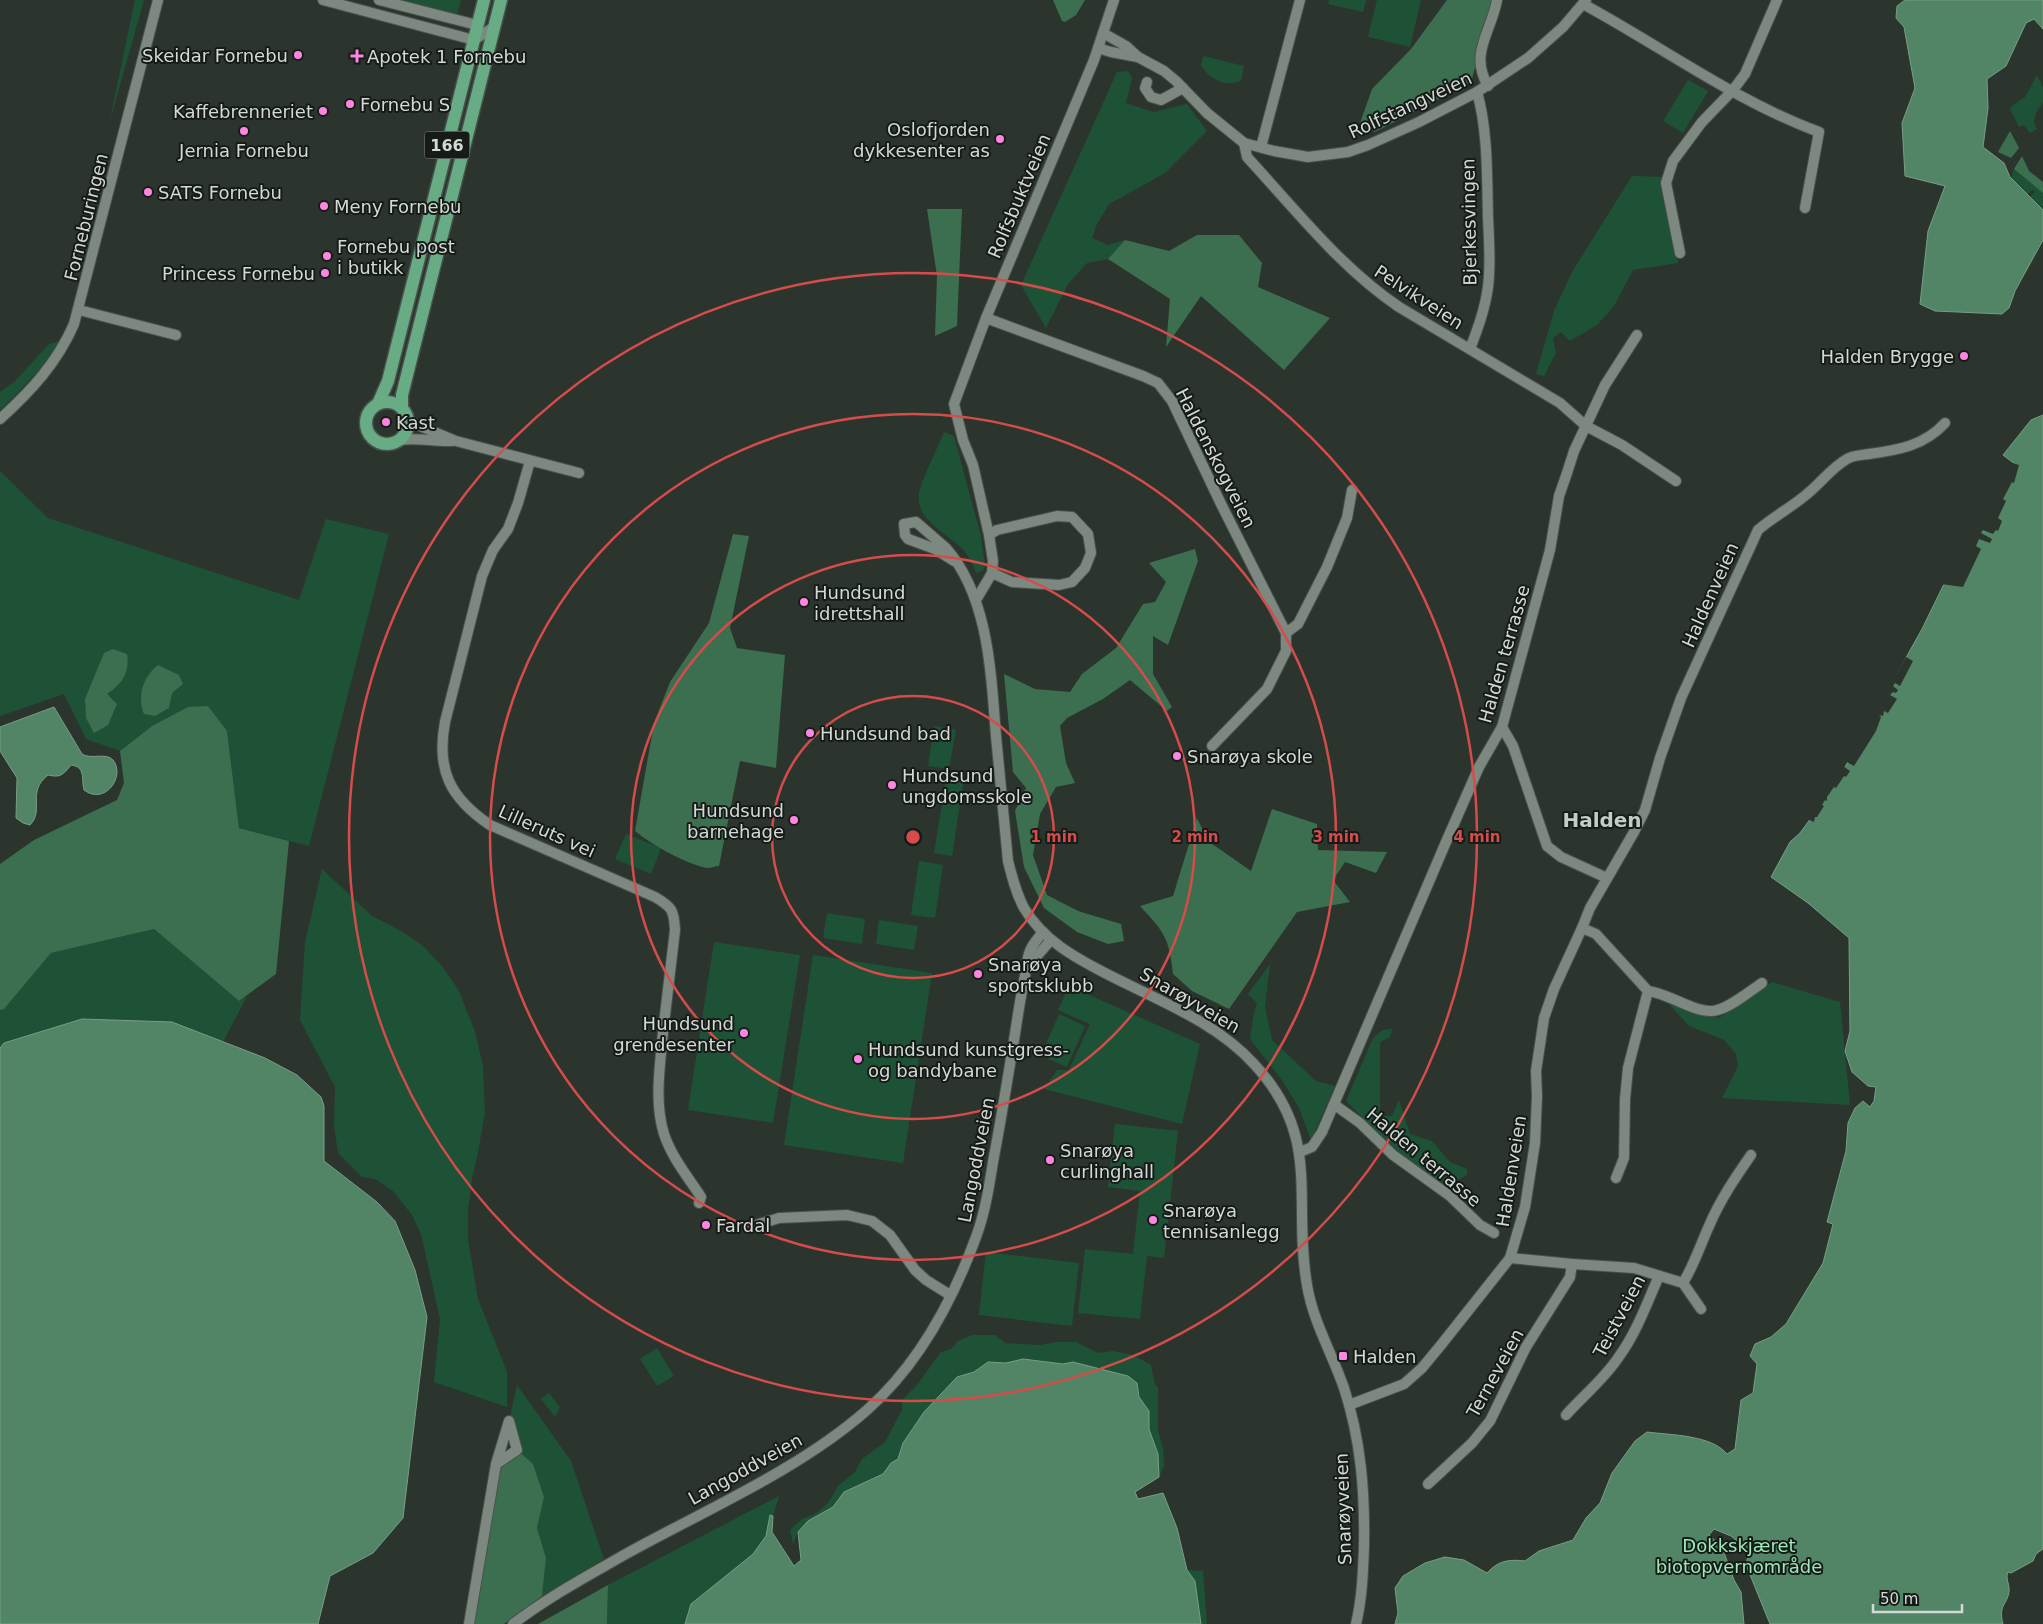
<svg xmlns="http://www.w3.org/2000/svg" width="2043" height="1624" viewBox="0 0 2043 1624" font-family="'DejaVu Sans',sans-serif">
<rect width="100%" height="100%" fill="#2b352e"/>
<!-- green -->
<g fill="#1e5236">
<polygon points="135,0 144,0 109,124"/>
<polygon points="401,0 461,0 457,14"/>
<polygon points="1329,0 1366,0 1363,12 1328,4"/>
<polygon points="1377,0 1421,0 1410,47 1368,37"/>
<path d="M 1203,56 L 1244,66 L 1241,81 C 1223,87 1212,80 1201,66 Z"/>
<polygon points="1128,71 1132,78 1126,103 1153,112 1187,104 1207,131 1165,173 1109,204 1097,224 1092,238 1108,245 1125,240 1108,259 1087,263 1068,284 1046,328 1021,285 1117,72"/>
<path d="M 2037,75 L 2043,87 L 2043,103 C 2037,109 2035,114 2034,123 L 2037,129 L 2030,133 L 2024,125 L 2019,127 L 2010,109 L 2013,105 L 2025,97 Z"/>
<polygon points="1688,80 1708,91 1683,133 1663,121"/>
<polygon points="2014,169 2043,193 2043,210 2029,198 2035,191 2032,190 2027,195 2011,178"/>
<polygon points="1632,176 1663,177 1678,263 1633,270 1614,306 1597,325 1570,341 1561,332 1553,338 1556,353 1544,376 1536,374 1554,311 1572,272"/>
<path d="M 60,341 C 43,368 23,388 0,410 L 0,392 L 15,381 L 49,344 Z"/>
<path d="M 944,432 L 954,436 L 981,536 L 985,567 L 982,571 L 976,573 C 972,561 966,551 957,544 C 940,529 912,516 920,489 C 926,470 937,450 944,432 Z"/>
<polygon points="0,471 48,518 299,600 326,519 389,534 309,846 239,828 227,731 152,726 120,751 86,739 64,694 0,716"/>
<polygon points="934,726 956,730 949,769 928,766"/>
<polygon points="947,774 964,777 952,856 934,853"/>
<polygon points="626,834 661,848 651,874 615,859"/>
<polygon points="919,861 943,865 935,918 911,915"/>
<polygon points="322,869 372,916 401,931 422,945 442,966 459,991 475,1032 483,1066 485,1112 478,1152 472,1178 468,1211 468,1239 478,1299 507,1372 507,1407 434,1382 440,1319 421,1234 412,1215 393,1191 375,1179 362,1177 338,1153 334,1125 335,1087 300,1020 305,942"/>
<polygon points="827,913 865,919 862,944 823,938"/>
<polygon points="879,920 918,926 914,950 876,944"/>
<polygon points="154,929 239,1001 247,996 223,1042 172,1022 82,1019 4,1043 0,1048 0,1010 4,1009 51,953"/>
<polygon points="714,942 800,955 773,1123 688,1110"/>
<polygon points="813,955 932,973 903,1163 784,1145"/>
<polygon points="1270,964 1265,1007 1272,1040 1316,1081 1335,1086 1311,1140 1299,1108 1282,1080 1250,1039 1253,1017 1257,1003 1248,994"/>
<polygon points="1772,982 1840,1002 1850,1105 1722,1098 1738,1066 1736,1054 1724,1040 1689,1026 1661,995 1697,1012 1719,1018"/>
<polygon points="1069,986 1200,1044 1182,1124 1044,1089 1057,1070 1069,1070 1090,1024 1058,1010"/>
<polygon points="1059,1014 1085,1026 1067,1067 1041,1056"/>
<path d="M 1392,1029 L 1390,1037 L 1380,1042 L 1380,1116 L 1392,1116 L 1399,1100 L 1410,1134 L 1432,1141 L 1450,1162 L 1467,1169 L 1467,1175 L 1449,1185 C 1408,1167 1377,1132 1346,1101 L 1373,1038 L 1383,1030 Z"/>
<polygon points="1115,1124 1178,1131 1164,1258 1147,1256 1140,1319 1078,1313 1085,1249 1133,1254 1140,1191 1108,1187"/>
<polygon points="986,1252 1079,1263 1072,1326 979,1315"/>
<polygon points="972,1335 995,1335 1005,1343 1040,1345 1057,1342 1076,1342 1098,1353 1112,1351 1133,1355 1151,1365 1155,1385 1158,1387 1158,1431 1163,1448 1164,1466 1159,1477 1158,1454 1149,1429 1149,1411 1139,1397 1137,1383 1128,1376 1073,1362 1064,1364 1023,1359 1006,1363 988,1362 974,1372 957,1377 924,1412 903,1443 898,1459 891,1463 883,1474 844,1492 833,1507 808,1521 798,1532 793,1544 790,1530 802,1519 815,1514 828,1503 839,1485 855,1472 862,1459 885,1442 902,1410 902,1400 917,1385 941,1352 951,1349 958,1341"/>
<polygon points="657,1348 674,1376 657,1386 640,1359"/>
<polygon points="517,1385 571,1461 604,1559 542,1596 546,1558 537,1528 544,1496 517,1450 509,1421"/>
<polygon points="549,1393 560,1407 555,1417 541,1399"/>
<polygon points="779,1496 773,1516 770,1516 766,1536 753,1554 691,1604 685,1624 607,1624 608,1585"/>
<polygon points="1187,1570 1203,1571 1207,1624 1201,1624 1195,1581"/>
</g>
<!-- forest -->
<g fill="#3b6f50">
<polygon points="1053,0 1085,0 1076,15 1065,22 1062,21"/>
<polygon points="1447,0 1494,0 1471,82 1375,132 1360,123 1372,89 1411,49"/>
<polygon points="2010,131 2019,148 2011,158 1998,152"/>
<polygon points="2022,156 2029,171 2043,182 2043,193 2014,169"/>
<polygon points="927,209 962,209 957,326 935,336 937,276"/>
<polygon points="1197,235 1239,235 1262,263 1258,287 1330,318 1284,370 1201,296 1166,347 1170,299 1108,259 1125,240 1169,251"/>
<path d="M 733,534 L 749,536 L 730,628 L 737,648 L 785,655 L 776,768 L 740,761 L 719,866 C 716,866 711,868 708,868 C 689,866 649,843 635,831 L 654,723 L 670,682 L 709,623 Z"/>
<polygon points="1195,549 1198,561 1168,645 1153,636 1153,674 1172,707 1167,711 1130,680 1103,699 1067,718 1060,726 1066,763 1075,783 1056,787 1040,814 1033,855 1047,895 1078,911 1121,924 1124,941 1108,944 1077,932 1044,908 1024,867 1015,811 1026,788 1013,772 1004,674 1035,689 1070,692 1082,674 1116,648 1143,604 1155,602 1166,582 1149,563"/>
<path d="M 113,649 L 127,654 C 130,673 122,684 107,694 L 117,704 L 108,725 L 94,733 L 86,718 L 85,699 L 104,653 Z"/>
<path d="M 158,665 L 179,675 L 183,684 L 172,693 L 169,708 L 155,716 L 144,714 C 137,696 143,677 158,665 Z"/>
<polygon points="208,706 227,731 239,828 289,841 276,974 239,1001 154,929 51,953 4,1009 0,1010 0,864 34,840 117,800 124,783 120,751 152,726 188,707"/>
<path d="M 1272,809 L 1317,824 L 1318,850 L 1387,852 L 1376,873 L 1345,862 L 1333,880 L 1350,902 L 1297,912 L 1229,1009 L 1192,991 L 1173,974 C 1169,937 1164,932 1140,906 L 1173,896 L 1197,818 L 1208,841 L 1251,871 Z"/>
<polygon points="517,1450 533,1464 544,1497 537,1528 546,1558 542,1596 504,1624 472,1624 496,1464"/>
<polygon points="608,1585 607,1624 538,1624"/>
</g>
<!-- water -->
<g fill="#518565" stroke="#789e87">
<polygon points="1905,0 2043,0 2043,29 2034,19 2026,23 2006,66 1987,79 1988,108 1983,147 2004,163 2010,177 2043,210 2043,240 2015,291 2009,308 2002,314 1935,311 1920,304 1928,231 1945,186 1905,176 1902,123 1915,88 1904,27 1896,18 1897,6"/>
<path d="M 2043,415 L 2043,1549 L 2036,1554 L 2033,1561 L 2011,1573 L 2008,1572 C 2005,1579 2010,1584 2009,1592 C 2007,1605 1998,1605 2003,1624 L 1770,1624 L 1746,1565 L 1749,1551 L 1731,1536 L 1714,1529 L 1709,1535 L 1722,1547 L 1734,1580 L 1741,1592 L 1744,1624 L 1395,1624 L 1398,1613 L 1395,1588 L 1403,1576 L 1425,1563 L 1445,1557 L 1464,1560 L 1487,1573 C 1498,1561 1508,1559 1525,1561 L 1539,1551 L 1573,1540 L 1586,1518 L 1600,1503 L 1612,1473 L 1635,1441 L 1647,1432 C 1670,1435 1712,1435 1727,1454 L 1735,1449 L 1741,1400 L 1753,1393 L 1757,1364 L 1750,1356 L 1755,1344 L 1771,1337 L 1786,1324 L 1823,1263 L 1833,1224 L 1827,1222 L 1846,1151 L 1848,1123 L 1855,1108 L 1863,1101 L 1870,1107 L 1874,1101 L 1876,1087 L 1868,1086 L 1852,1072 L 1845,1051 L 1850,1031 L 1849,938 L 1808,903 L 1771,877 L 1790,842 L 1800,833 L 1835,785 L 1922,629 L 1943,586 L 1991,518 L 2015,464 L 2003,455 L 2031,420 Z"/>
<path d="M 54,707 L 82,754 C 91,760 106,752 113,760 C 126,776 105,806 84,790 C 81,778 86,767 71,765 C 63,775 60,778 48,775 C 26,792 45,810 30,825 L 23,823 L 16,818 L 17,778 L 0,751 L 0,727 Z"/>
<polygon points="82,1019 172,1022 265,1058 297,1075 321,1097 324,1106 324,1161 377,1202 395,1221 415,1270 427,1317 403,1518 373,1553 330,1576 318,1624 0,1624 0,1048 4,1043"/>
<polygon points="1023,1359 1063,1364 1073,1362 1128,1376 1137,1383 1139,1397 1149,1411 1149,1429 1158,1454 1159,1477 1135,1492 1138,1499 1163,1493 1177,1528 1187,1570 1195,1581 1201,1624 685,1624 691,1604 753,1554 766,1536 770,1515 773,1516 772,1532 794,1566 801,1560 798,1532 808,1521 833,1507 844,1492 883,1474 891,1463 898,1459 903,1443 924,1412 957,1377 974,1372 988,1362 1006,1363"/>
</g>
<!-- pier -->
<g fill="#2b352e">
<polygon points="2006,461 2019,465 2014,483 2012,482 2003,499 2006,501 1998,518 2002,521 1998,531 1996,530 1993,534 1983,530 1981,533 1992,539 1990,543 1979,539 1976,546 1981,549 1963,587 1941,584 1989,517 2012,465"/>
<polygon points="1906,657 1913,661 1900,686 1895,683 1893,686 1898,690 1896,693 1893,692 1890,695 1897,699 1888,713 1884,711 1883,716 1879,715 1881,717 1876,731 1854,766 1845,761"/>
<polygon points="1843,766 1850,771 1846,777 1844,776 1836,788 1834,787 1827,797 1827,801 1825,800 1822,805 1824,806 1817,817 1815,817 1814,822 1807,819 1833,784"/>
</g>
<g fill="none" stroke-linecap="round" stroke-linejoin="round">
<!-- minor casing -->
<g stroke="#49514c" stroke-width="12">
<g id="minor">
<path d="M 1583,4 C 1661,46 1735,101 1819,132 L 1805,208"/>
<polyline points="1103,33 1126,46 1138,57 1164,71 1176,81 1207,113 1244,143 1274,151 1308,157 1348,152 1368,145 1419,122 1477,92 1528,58 1563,27 1586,0"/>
<polyline points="1098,48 1111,52 1138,57"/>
<polyline points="1147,82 1145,88 1151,97 1161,100 1183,88"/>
<path d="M 1488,86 C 1469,53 1491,33 1497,0"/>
<path d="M 1244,143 L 1247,157 C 1295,209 1340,267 1399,307 L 1560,403 L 1586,426 L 1622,445 L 1676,481"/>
<polyline points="1261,147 1300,0"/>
<polyline points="1680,253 1666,183 1673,161 1702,122 1733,90 1745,74 1777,0"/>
<polyline points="79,310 176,335"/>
<polyline points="986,318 1143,376 1158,383 1172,401 1221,504 1286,633 1286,651 1267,689 1212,746"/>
<path d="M 1470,349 C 1478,328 1485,309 1488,287 C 1491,264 1489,240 1488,218 C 1487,178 1488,130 1477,92"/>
<path d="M 530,461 L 518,503 L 508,529 L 493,550 L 482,576 L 445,722 C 436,770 450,798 490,825 L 655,897 C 672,907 674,910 675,930 C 671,964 667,998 663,1032 C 660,1066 654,1102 664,1134 C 672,1158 688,1177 701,1197 L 699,1203"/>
<polyline points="976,600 992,573 1012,582 1059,585 1072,582 1085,568 1091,553 1088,534 1072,517 1057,516 997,530 989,535 993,561 992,573"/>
<polyline points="1286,633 1298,624 1327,567 1347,518 1352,490"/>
<polyline points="1502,727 1513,746 1547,846 1561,857 1607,878"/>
<polyline points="1582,928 1596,934 1648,991 1628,1068 1625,1099 1624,1158 1616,1178"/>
<polyline points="1027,967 1051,940"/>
<path d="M 1648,991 C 1670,994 1691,1011 1711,1011 C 1725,1012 1750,991 1762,983"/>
<polyline points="1335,1105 1360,1123 1393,1155 1450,1196 1480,1225 1494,1233"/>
<polyline points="1300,1152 1312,1147 1322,1132 1446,842 1479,767 1502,727 1550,550 1559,496 1567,473 1574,451 1605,385 1637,335"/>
<polyline points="756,1225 779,1218 847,1215 872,1221 890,1235 915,1270 926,1280 950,1295"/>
<polyline points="1510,1258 1572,1264 1634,1268 1683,1283 1701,1309"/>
<path d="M 1683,1283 C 1694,1265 1700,1246 1709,1226 C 1720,1200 1735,1178 1751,1155"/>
<path d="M 1349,1405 L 1404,1384 L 1422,1368 L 1441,1345 L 1510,1258 L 1525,1207 L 1535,1143 L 1537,1096 L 1536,1071 L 1544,1018 L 1554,989 L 1582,928 L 1590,908 L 1634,832 L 1645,810 L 1660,758 L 1681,698 L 1758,530 C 1773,517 1792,507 1807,494 C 1821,483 1831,468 1847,459 C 1853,455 1863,455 1869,454 C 1898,450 1924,446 1945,423"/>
<path d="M 1566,1415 C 1583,1396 1604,1379 1618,1358 C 1636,1334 1647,1303 1659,1276"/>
<polyline points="1428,1484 1472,1443 1490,1421 1526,1347 1570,1277 1572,1264"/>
<polyline points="469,1624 496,1464 509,1421 517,1450 496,1464"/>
<path d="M 513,1624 C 548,1597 586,1577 624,1555 C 703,1511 799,1470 867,1410 C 918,1365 953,1300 976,1237 C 985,1213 989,1187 993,1162 C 1000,1125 1006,1089 1012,1052 C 1017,1024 1020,995 1027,967 C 1027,951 1033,944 1043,932"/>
</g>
</g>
<!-- tertiary casing -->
<g stroke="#49514c" stroke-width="12">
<g id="tertiary">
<polyline points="323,0 474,40 494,27"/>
<polyline points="379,0 477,25"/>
<path d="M 0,419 C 31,391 57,363 74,324 L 158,0"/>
<polyline points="408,421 456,441 579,473"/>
<path d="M 400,440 C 417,437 434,442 452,441"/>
<polyline points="989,535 973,465 963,440 954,404 986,318 1094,60 1114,0"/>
<path d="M 954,561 L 935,549 L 908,539 L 905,535 L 904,524 L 916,522 L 946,548 C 989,597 991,674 996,736 C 1000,777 1004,819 1008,861 C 1012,877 1016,893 1024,908 C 1043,940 1074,957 1105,973 C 1155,999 1215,1021 1254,1064 C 1323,1138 1292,1198 1307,1285 C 1313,1322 1332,1353 1344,1388 C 1361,1440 1365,1492 1364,1547 C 1363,1573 1362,1599 1356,1624"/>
</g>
</g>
<!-- primary casing -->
<g stroke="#49514c" stroke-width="15">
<g id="primary">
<circle cx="387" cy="423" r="21"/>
<polyline points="378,404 388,381 484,0"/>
<polyline points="402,408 402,395 501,0"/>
</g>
</g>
<!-- minor -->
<use href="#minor" stroke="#7d8880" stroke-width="10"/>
<!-- tertiary -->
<use href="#tertiary" stroke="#7d8880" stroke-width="10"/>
<!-- primary -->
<use href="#primary" stroke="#67ac84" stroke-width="12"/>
</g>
<!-- distance rings -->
<g fill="none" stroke="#d54c4b" stroke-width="2.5">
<circle cx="913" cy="837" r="141"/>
<circle cx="913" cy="837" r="282"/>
<circle cx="913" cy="837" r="423"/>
<circle cx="913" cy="837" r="564"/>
</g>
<!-- markers -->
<g fill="#fd86e2" stroke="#171b18" stroke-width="2">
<circle cx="298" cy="55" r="5"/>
<path d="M354.5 48.5h5v5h5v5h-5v5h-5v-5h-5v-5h5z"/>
<circle cx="350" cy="104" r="5"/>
<circle cx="323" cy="111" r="5"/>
<circle cx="244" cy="131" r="5"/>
<circle cx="1000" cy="139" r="5"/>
<circle cx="148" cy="192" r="5"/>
<circle cx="324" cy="206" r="5"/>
<circle cx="327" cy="256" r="5"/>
<circle cx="325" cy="273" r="5"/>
<circle cx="1964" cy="356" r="5"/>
<circle cx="386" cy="422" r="5"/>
<circle cx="804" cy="602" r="5"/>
<circle cx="810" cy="733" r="5"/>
<circle cx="1177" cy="756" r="5"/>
<circle cx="892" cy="785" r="5"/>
<circle cx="794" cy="820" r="5"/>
<circle cx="978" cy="974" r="5"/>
<circle cx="744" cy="1033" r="5"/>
<circle cx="858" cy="1059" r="5"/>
<circle cx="1050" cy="1160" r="5"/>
<circle cx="1153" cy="1220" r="5"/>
<circle cx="706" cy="1225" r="5"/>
<rect x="1338" y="1351" width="10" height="10" rx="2.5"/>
</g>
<g text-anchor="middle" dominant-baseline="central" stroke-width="4" stroke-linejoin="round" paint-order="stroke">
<!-- shield labels -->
<rect fill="#171b18" stroke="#9ba19c" stroke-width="1" x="424.5" y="131.5" width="45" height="27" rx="4"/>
<g font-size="16" font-weight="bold" fill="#d3dad5">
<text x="447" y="145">166</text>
</g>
<!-- poi labels -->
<g font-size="18" fill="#d3dad5" stroke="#171b18" text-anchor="start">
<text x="288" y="55" text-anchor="end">Skeidar Fornebu</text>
<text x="367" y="56">Apotek 1 Fornebu</text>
<text x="360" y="104">Fornebu S</text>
<text x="313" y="111" text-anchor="end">Kaffebrenneriet</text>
<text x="990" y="129" text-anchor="end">Oslofjorden<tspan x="990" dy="21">dykkesenter as</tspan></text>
<text x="244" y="150" text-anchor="middle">Jernia Fornebu</text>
<text x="158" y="192">SATS Fornebu</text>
<text x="334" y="206">Meny Fornebu</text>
<text x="337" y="246">Fornebu post<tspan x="337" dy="21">i butikk</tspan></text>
<text x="315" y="273" text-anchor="end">Princess Fornebu</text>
<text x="1954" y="356" text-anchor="end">Halden Brygge</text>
<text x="396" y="422">Kast</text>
<text x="814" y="592">Hundsund<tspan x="814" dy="21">idrettshall</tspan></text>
<text x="820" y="733">Hundsund bad</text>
<text x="1187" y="756">Snarøya skole</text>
<text x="902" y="775">Hundsund<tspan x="902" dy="21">ungdomsskole</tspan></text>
<text x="784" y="810" text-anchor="end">Hundsund<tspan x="784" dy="21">barnehage</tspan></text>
<text x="988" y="964">Snarøya<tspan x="988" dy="21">sportsklubb</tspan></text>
<text x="734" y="1023" text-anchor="end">Hundsund<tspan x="734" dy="21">grendesenter</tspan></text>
<text x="868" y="1049">Hundsund kunstgress-<tspan x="868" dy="21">og bandybane</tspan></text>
<text x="1060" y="1150">Snarøya<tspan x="1060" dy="21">curlinghall</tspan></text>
<text x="1163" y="1210">Snarøya<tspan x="1163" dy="21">tennisanlegg</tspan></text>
<text x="716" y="1225">Fardal</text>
<text x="1353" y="1356">Halden</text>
</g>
<!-- street labels -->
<g font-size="18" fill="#d3dad5" stroke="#171b18">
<text transform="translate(1410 105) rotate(-25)">Rolfstangveien</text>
<text transform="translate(1019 196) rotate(-67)">Rolfsbuktveien</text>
<text transform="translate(86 217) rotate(-76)">Forneburingen</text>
<text transform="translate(1469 222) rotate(-91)">Bjerkesvingen</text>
<text transform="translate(1419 297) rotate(33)">Pelvikveien</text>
<text transform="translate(1216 458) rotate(63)">Haldenskogveien</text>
<text transform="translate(1710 595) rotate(-66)">Haldenveien</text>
<text transform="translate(1504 654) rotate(-74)">Halden terrasse</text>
<text transform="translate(547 831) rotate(24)">Lilleruts vei</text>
<text transform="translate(1190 1000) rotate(30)">Snarøyveien</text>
<text transform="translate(1424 1157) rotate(40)">Halden terrasse</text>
<text transform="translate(976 1160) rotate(-79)">Langoddveien</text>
<text transform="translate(1511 1171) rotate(-81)">Haldenveien</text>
<text transform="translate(1619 1316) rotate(-62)">Teistveien</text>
<text transform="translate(1495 1373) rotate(-61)">Terneveien</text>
<text transform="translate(745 1469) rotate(-29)">Langoddveien</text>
<text transform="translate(1343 1509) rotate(-92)">Snarøyveien</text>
</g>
<!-- park labels -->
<g font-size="18" fill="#9aeab8" stroke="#171b18">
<text x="1739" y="1545">Dokkskjæret<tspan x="1739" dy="21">biotopvernområde</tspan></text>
</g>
<!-- quarter labels -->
<g font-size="20" font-weight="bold" fill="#c1cdc5" stroke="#171b18">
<text x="1602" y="820">Halden</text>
</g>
</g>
<circle cx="913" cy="837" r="8" fill="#d54c4b" stroke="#171b18" stroke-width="2.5"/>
<g font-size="15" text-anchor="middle" font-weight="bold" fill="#d54c4b" stroke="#171b18" stroke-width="4" stroke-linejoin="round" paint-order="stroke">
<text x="1054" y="842">1 min</text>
<text x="1195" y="842">2 min</text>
<text x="1336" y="842">3 min</text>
<text x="1477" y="842">4 min</text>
</g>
<!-- scale -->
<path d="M1873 1604v8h89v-8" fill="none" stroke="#d3dad5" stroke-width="2.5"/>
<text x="1880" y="1604" font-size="15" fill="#d3dad5" stroke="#171b18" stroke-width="4" paint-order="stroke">50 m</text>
</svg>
